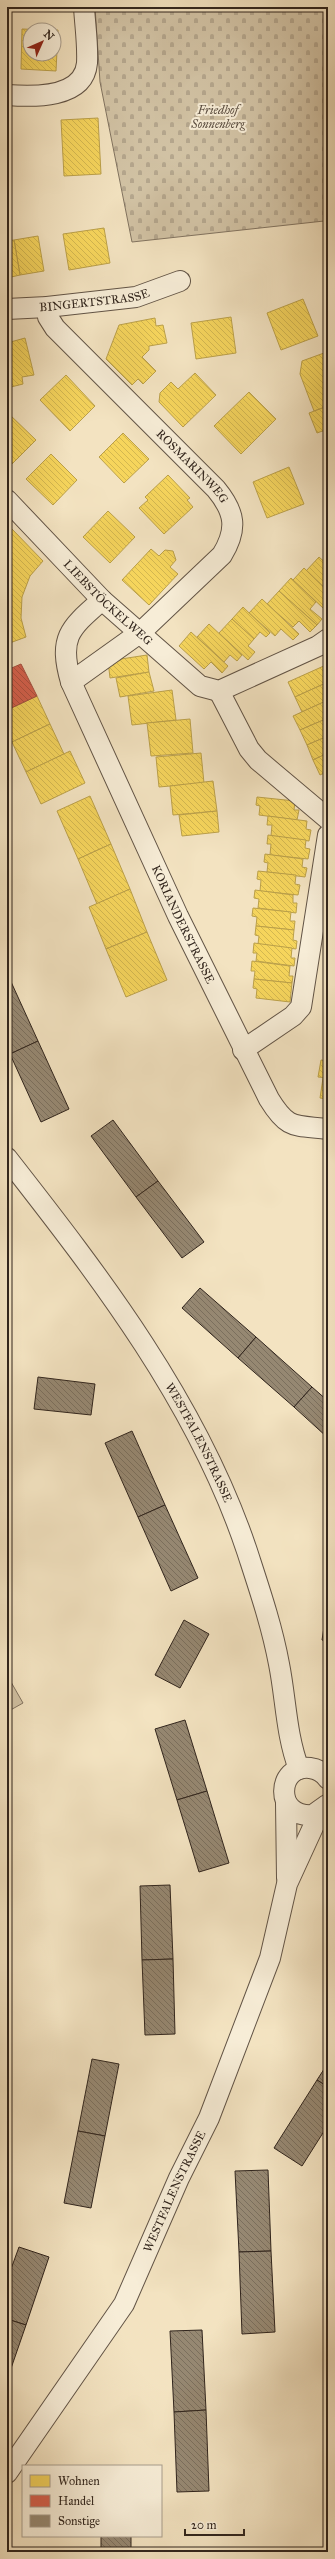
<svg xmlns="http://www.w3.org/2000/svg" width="335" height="2559" viewBox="0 0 335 2559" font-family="'IM FELL Great Primer',serif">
<defs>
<pattern id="cemetery-stones" width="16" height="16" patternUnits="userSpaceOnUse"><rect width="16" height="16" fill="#d2c3a5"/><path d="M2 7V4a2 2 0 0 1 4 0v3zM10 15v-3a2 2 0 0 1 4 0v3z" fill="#b5a78e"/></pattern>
<pattern id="homes-back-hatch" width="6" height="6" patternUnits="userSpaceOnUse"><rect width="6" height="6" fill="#f6d55c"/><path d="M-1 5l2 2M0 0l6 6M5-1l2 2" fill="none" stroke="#d3b750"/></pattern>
<pattern id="shops-back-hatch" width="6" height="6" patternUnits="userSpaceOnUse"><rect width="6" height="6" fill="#d6604d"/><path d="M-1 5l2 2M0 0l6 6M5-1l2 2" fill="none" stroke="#ae4f3f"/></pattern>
<pattern id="building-back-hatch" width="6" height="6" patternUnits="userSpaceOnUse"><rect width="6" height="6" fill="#968872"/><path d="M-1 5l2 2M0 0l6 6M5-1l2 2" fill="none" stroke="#7b6f5d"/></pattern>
</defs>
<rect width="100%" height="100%" fill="#f3e3c1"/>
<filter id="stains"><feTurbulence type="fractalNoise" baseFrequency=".005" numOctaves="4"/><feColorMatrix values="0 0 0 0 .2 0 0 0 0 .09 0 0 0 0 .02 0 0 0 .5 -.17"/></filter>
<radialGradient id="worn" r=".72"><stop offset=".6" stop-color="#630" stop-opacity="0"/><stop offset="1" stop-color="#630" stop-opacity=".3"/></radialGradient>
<!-- cemetery -->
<polygon fill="url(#cemetery-stones)" stroke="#827461" points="95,7 328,7 328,235 324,221 132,242 100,82"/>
<!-- park -->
<polygon fill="#d2c3a5" stroke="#827461" points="7,1675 23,1703 7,1712"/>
<!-- homes -->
<g fill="url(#homes-back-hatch)" stroke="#bba049">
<polygon points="22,29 50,30 30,30 30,54 54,54 54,30 58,30 56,71 21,69"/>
<polygon points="98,118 101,174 64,176 61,120"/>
<polygon points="104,228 110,263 69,270 63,234"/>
<polygon points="38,236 44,271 20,275 14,240"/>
<polygon points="14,240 20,275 7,278 7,241"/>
<polygon points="303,299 318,336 281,350 267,313"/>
<polygon points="231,317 236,353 196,359 191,323"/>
<polygon points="155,318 156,326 163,325 167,343 149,346 149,350 142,357 156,371 143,384 138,379 132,385 106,359 119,325"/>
<polygon points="25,338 34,375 22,377 23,384 7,388 7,343"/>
<polygon points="324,353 328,363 328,406 314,411 300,374 302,361"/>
<polygon points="195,373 216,395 183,427 159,402 160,393 171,382 178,389"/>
<polygon points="66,375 95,406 70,431 40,400"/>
<polygon points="249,392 276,419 241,454 214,426"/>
<polygon points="328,406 328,429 317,433 309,413"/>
<polygon points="8,413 36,440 11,465 7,461"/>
<polygon points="328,429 328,444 323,431"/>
<polygon points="123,433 149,459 124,483 99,457"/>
<polygon points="51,454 77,480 53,505 26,479"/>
<polygon points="289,467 304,504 267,518 253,482"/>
<polygon points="168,475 190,498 187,500 193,507 164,534 139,508 148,500 145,497"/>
<polygon points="108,511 135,537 110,563 83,537"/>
<polygon points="12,529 43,561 30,576 22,597 21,618 26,637 7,644 7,534"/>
<polygon points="151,549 159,556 165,550 173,551 176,560 170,567 178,574 149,605 122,580"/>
<polygon points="319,557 328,565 328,591 306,571"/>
<polygon points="304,568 328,591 325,596 328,602 323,608 293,580"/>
<polygon points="291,578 316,602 310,609 322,619 317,625 279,591"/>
<polygon points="279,591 317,625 310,632 299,621 293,627 267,604"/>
<polygon points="262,599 299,634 293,640 281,629 275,636 249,613"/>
<polygon points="243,607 270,633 266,637 260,632 254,639 232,619"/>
<polygon points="232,619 254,639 248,646 255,652 248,660 219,633"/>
<polygon points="209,624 242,655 237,661 230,655 224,662 197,637"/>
<polygon points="191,632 228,666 222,673 211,662 204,669 179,646"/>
<polygon points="147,655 149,672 110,678 108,661"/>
<polygon points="326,665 328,682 295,697 288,682"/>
<polygon points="149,672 154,691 120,697 116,678"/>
<polygon points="328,682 328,700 302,712 295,697"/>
<polygon points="172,690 176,720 132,725 128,696"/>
<polygon points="37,696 50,724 12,742 7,732 7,710"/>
<polygon points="328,700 328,718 300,730 293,716"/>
<polygon points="328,718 328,736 307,745 300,730"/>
<polygon points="190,719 193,753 151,756 147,723"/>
<polygon points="50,724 64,754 26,772 12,742"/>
<polygon points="328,736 328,753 313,760 307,745"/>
<polygon points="70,751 85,783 41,804 26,772"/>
<polygon points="201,753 204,783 159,787 156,757"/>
<polygon points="328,753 328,771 320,775 313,760"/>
<polygon points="328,771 328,784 323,774"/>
<polygon points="213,781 217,811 173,815 170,786"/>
<polygon points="90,796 111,844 78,859 57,811"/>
<polygon points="257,797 295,801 294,810 299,810 297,820 259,815 260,806 256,805"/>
<polygon points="217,811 219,832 182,836 179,815"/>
<polygon points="268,816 307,821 306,829 311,830 309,841 271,836 272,825 267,825"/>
<polygon points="268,835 306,840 305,848 310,849 308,859 270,855 271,844 267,844"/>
<polygon points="111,844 130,889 97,904 78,859"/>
<polygon points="265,854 303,859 302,867 307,868 305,877 267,872 268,863 264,862"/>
<polygon points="258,871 296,875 295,884 300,885 298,895 260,891 261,880 257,879"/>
<polygon points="130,889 147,932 106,949 89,907"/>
<polygon points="255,890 293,895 293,903 297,903 296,913 258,908 259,899 254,898"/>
<polygon points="253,908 291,912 290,921 295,921 294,930 256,926 257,917 252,916"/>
<polygon points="256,926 294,930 293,940 297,941 296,949 258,944 259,936 255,935"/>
<polygon points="147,932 167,980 126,997 106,949"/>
<polygon points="254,943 292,948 291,958 295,958 294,966 256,961 257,953 253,953"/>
<polygon points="252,961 290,966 289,976 293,976 292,983 254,979 255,971 251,971"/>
<polygon points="254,979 292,983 290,1002 256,998 257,989 253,988"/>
<polygon points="327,1043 328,1043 328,1061 325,1060"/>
<polygon points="321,1060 328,1061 328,1078 318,1077"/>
<polygon points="323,1078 328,1078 328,1099 320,1098"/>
</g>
<!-- shops -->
<polygon fill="url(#shops-back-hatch)" stroke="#a44e3f" points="21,664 37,696 7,710 7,670"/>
<!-- building -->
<g fill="url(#building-back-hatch)" stroke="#31251d">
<polygon points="7,973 38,1041 10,1054 7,1048"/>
<polygon points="38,1041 69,1109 41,1122 10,1054"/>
<polygon points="113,1120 158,1181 136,1197 91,1136"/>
<polygon points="158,1181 204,1242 182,1258 136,1197"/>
<polygon points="200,1288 256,1337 238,1358 182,1308"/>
<polygon points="256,1337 312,1387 294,1407 238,1358"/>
<polygon points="38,1377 95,1384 91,1415 34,1409"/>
<polygon points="312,1387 328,1401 328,1438 294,1407"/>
<polygon points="132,1431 165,1505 138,1517 105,1443"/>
<polygon points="165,1505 198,1578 171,1591 138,1517"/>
<polygon points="328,1602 328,1642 322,1640"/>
<polygon points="184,1620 209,1634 180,1688 155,1675"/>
<polygon points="185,1720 207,1791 177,1800 155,1729"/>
<polygon points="207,1791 229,1863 199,1872 177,1800"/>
<polygon points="170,1885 173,1959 142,1960 140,1886"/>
<polygon points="173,1959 175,2034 145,2035 142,1960"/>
<polygon points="92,2059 119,2064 105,2136 78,2131"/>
<polygon points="328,2063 328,2087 317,2080"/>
<polygon points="317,2080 328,2087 328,2125 302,2166 274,2148"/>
<polygon points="78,2131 105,2136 91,2208 64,2203"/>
<polygon points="268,2170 271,2251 239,2252 235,2171"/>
<polygon points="19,2247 49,2257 26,2325 7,2319 7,2280"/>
<polygon points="271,2251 275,2332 242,2334 239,2252"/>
<polygon points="7,2319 26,2325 7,2380"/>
<polygon points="202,2330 206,2410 174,2412 170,2331"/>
<polygon points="206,2410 209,2491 177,2492 174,2412"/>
<rect x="101" y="2536" width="30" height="16"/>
</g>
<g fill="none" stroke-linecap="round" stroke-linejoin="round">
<!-- minor casing -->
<g stroke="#625446" stroke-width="22">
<g id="minor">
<path d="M 7,95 C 33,97 84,99 87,63 C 88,44 85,25 84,7"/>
<path id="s1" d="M 47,307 L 48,317 L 55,328 L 216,489 C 235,512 238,529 222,555 L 141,632 L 71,682"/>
<path id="s2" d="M 7,309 L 47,307 L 136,297 L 180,281"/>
<path id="s3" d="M 7,500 L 102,600 L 200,686 L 219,691 L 318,646 L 328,639"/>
<path id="s4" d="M 102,600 C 70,628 58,637 71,682 L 178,916 L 269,1099 C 288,1130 294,1125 328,1129"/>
<polyline points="219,691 249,749 258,760 328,819"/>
<polyline points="243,1050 293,1016 301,1007 328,835"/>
<path id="s5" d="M 7,1158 C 101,1278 198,1404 247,1551 C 259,1588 272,1626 279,1664 C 286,1699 286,1735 299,1769"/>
<polyline points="286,1803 287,1878"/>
<path d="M 327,1805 L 313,1815 C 273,1818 277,1764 310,1768 C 318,1769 324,1773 328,1779"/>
<path id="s6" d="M 7,2473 L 124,2304 L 179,2178 L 209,2118 L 270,1958 L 287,1884 L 320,1812"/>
</g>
</g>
<!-- minor -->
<use href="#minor" stroke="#f7edd7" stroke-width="20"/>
</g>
<g text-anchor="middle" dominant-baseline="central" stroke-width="4" stroke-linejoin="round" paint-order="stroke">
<!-- park labels -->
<g font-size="12" font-style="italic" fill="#594c3f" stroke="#f7edd7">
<text x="218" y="110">Friedhof<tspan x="218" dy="14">Sonnenberg</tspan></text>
</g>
<!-- street labels -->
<g font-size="12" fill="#31251d" stroke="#f7edd7">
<text stroke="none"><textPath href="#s2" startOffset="88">BINGERTSTRASSE</textPath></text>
<text stroke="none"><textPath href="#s1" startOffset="218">ROSMARINWEG</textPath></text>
<text stroke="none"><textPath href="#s3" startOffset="144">LIEBSTÖCKELWEG</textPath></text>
<text stroke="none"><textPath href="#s4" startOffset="363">KORIANDERSTRASSE</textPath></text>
<text stroke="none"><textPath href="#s5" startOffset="344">WESTFALENSTRASSE</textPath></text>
<text stroke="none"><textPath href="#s6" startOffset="329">WESTFALENSTRASSE</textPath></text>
</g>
</g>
<!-- margin -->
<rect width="335" height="2559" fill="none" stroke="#f3e3c1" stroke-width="24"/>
<rect x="8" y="8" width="319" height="2543" fill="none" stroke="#31251d" stroke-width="2"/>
<rect x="12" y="12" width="311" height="2535" fill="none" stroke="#31251d"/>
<!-- legend -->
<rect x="22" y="2465" width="140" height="72" fill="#f7edd7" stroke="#a89d8d"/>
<rect x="30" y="2475" width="20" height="12" fill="#f6d55c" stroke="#a89d8d"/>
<text x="58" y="2485" font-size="12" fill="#31251d">Wohnen</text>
<rect x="30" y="2495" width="20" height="12" fill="#d6604d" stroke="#a89d8d"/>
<text x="58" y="2505" font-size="12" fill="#31251d">Handel</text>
<rect x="30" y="2515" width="20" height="12" fill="#968872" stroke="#a89d8d"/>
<text x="58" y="2525" font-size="12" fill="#31251d">Sonstige</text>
<!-- north arrow -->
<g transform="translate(42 42) rotate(45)"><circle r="19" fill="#f7edd7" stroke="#a89d8d"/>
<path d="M0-3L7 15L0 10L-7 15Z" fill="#8f2418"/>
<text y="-6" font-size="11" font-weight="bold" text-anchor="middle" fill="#31251d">N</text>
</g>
<!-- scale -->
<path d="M185 2529v6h59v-6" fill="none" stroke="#31251d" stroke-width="2"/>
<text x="191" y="2529" font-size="12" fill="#31251d" stroke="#f7edd7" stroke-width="3" paint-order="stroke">20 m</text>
<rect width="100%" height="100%" filter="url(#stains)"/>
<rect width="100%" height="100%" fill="url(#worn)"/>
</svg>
